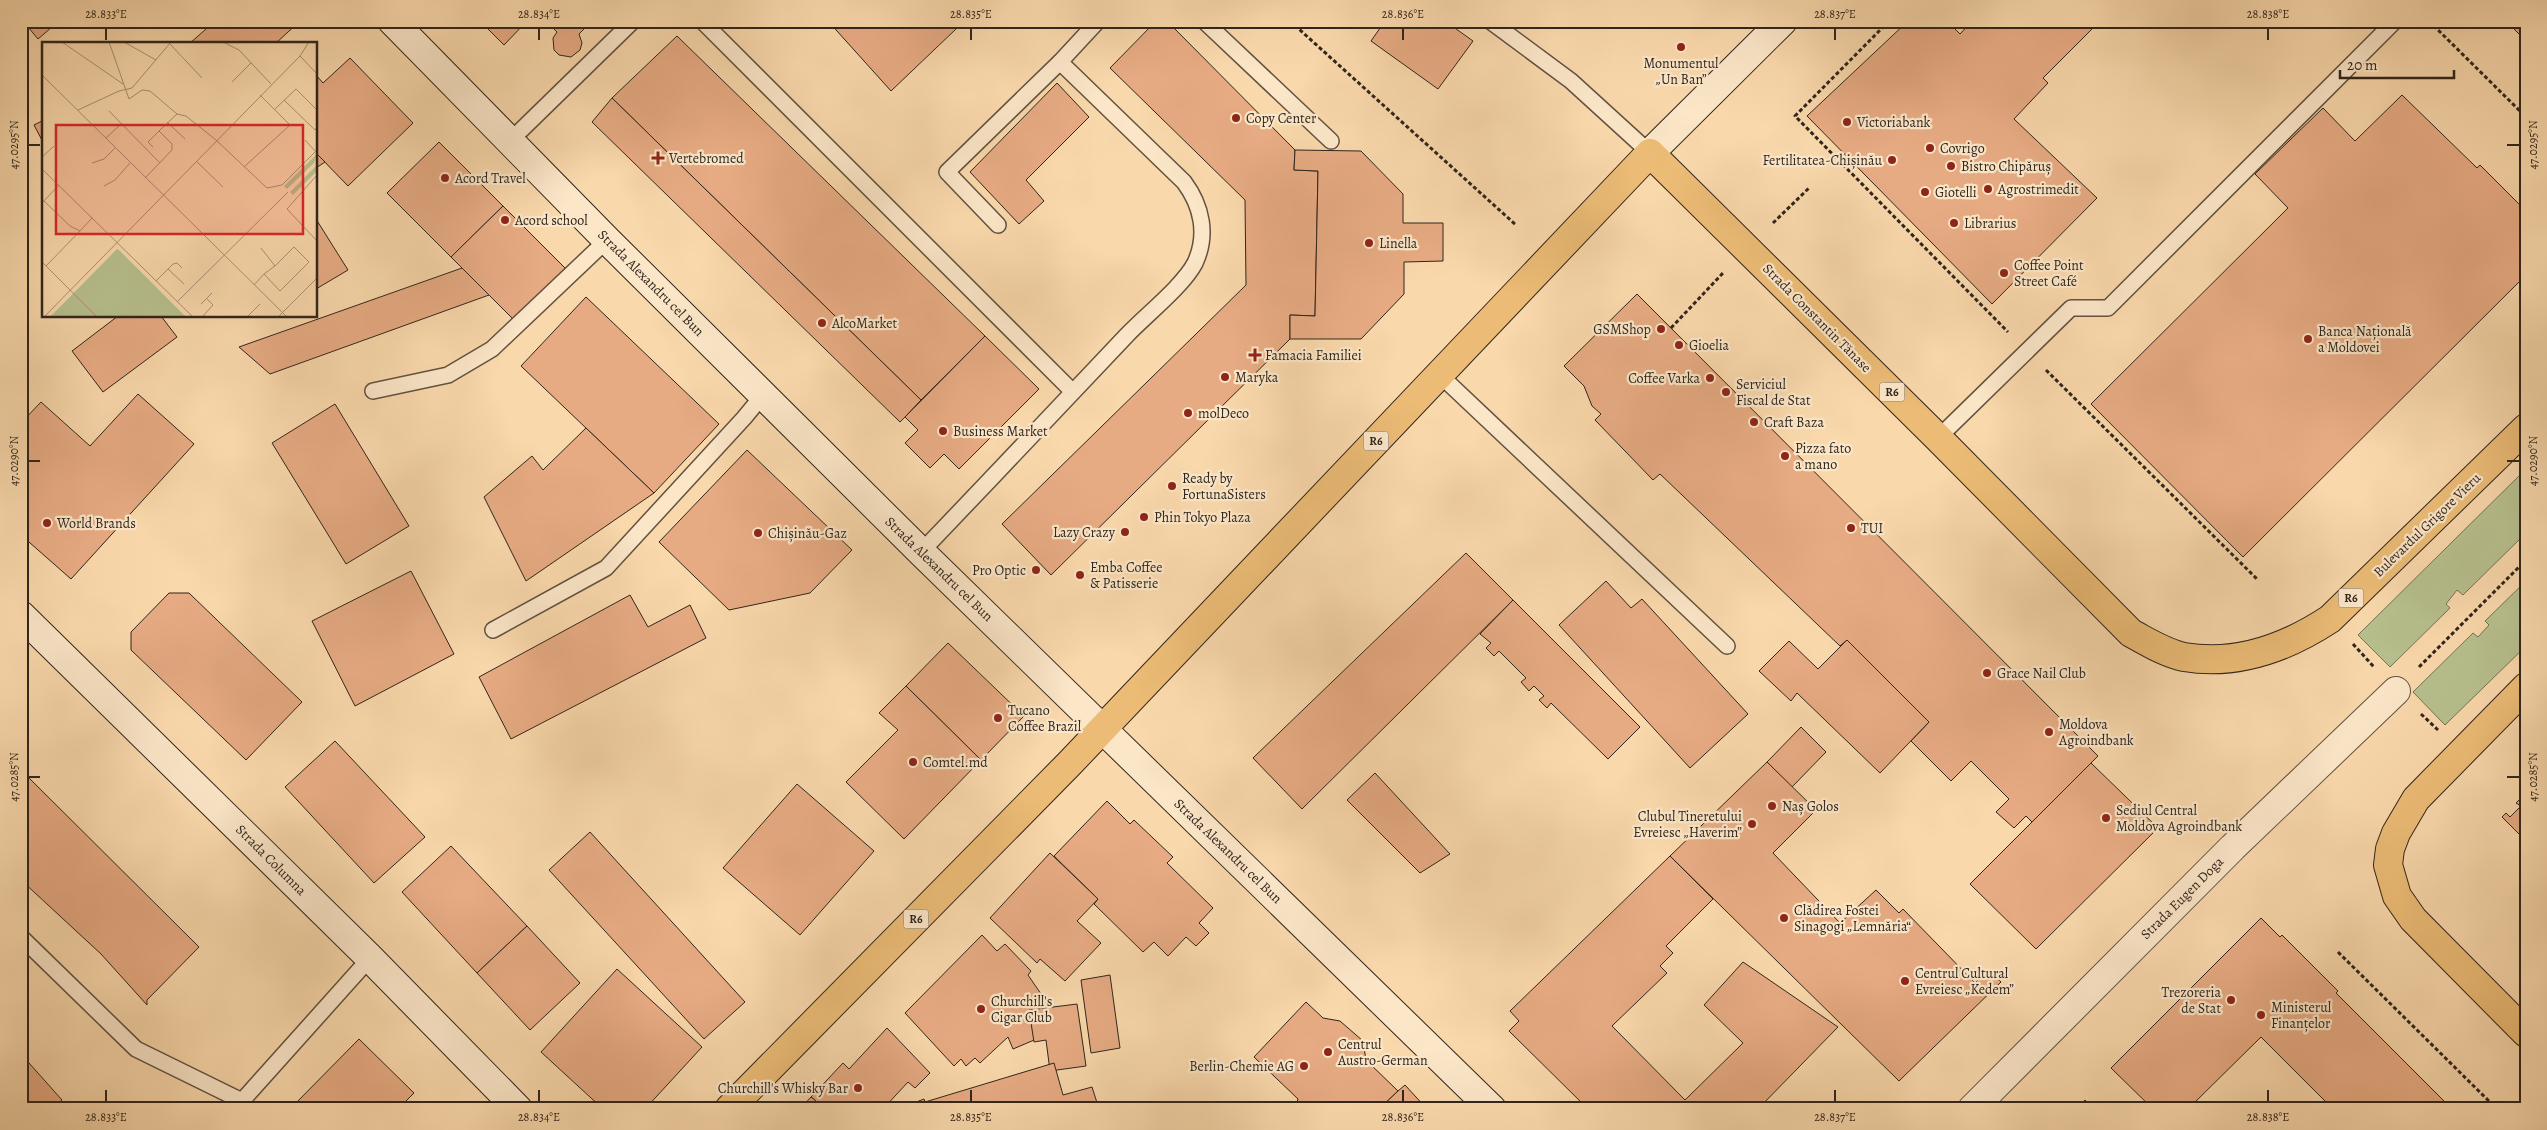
<svg xmlns="http://www.w3.org/2000/svg" width="2547" height="1130" viewBox="0 0 2547 1130" font-family="Alegreya,serif">
<rect width="100%" height="100%" fill="#f9d8ab"/>
<filter id="stains"><feTurbulence type="fractalNoise" baseFrequency=".004" numOctaves="4"/><feColorMatrix values="0 0 0 0 .2 0 0 0 0 .09 0 0 0 0 .02 0 0 0 .5 -.17"/></filter>
<radialGradient id="worn" r=".72"><stop offset=".6" stop-color="#630" stop-opacity="0"/><stop offset="1" stop-color="#630" stop-opacity=".3"/></radialGradient>
<!-- green -->
<g fill="#b7c08e" stroke="#747255">
<polygon points="2526,469 2526,533 2463,595 2457,590 2446,604 2450,608 2390,667 2358,635"/>
<polygon points="2526,581 2526,646 2445,725 2413,692 2473,633 2478,637 2489,625 2485,621"/>
</g>
<!-- building -->
<g fill="#e7ab83" stroke="#30251c">
<polygon points="23,21 59,21 38,39"/>
<polygon points="215,21 300,21 275,44 189,44"/>
<polygon points="480,21 527,21 504,45"/>
<polygon points="546,21 592,21 579,34 582,43 580,50 571,57 559,55 554,50 553,38 557,32"/>
<polygon points="828,21 949,21 956,29 891,91"/>
<polygon points="1156,21 1167,21 1295,150 1294,170 1318,171 1315,316 1290,315 1290,339 1051,575 1002,524 1246,285 1245,200 1110,68"/>
<polygon points="1385,21 1445,21 1473,41 1438,89 1371,41"/>
<polygon points="1908,21 1947,21 1960,34 1972,21 2100,21 2043,78 2048,83 2014,119 2097,198 1992,304 1807,116"/>
<polygon points="2236,21 2250,21 2243,28"/>
<polygon points="2506,21 2526,21 2526,41"/>
<polygon points="677,36 985,336 921,400 612,98"/>
<polygon points="350,58 413,123 348,186 316,153 316,75 323,83"/>
<polygon points="1057,83 1089,117 1026,180 1044,201 1019,224 970,172"/>
<polygon points="2402,95 2477,168 2480,165 2526,211 2526,275 2243,557 2091,404 2288,208 2255,174 2323,108 2355,141"/>
<polygon points="612,98 921,400 905,417 900,422 592,122"/>
<polygon points="44,120 44,144 34,125"/>
<polygon points="439,142 503,206 451,257 387,193"/>
<polygon points="1295,150 1361,151 1403,194 1403,223 1443,223 1443,261 1404,262 1404,294 1361,339 1290,339 1290,315 1315,316 1318,171 1294,170"/>
<polygon points="316,153 325,162 316,168"/>
<polygon points="503,206 566,269 514,320 451,257"/>
<polygon points="316,219 348,270 316,289"/>
<polygon points="462,268 489,295 270,374 239,347"/>
<polygon points="1637,294 2098,756 2032,822 2026,816 2014,828 1996,812 2009,799 1971,761 1951,781 1911,741 1929,722 1847,640 1840,646 1660,474 1653,480 1595,420 1601,414 1592,406 1584,386 1564,366"/>
<polygon points="586,297 719,424 654,493 521,366"/>
<polygon points="118,316 161,316 177,337 103,392 72,351"/>
<polygon points="985,336 1039,389 959,469 944,454 930,468 905,443 918,430 905,417"/>
<polygon points="138,394 194,444 71,579 21,535 21,423 41,402 90,446"/>
<polygon points="335,404 409,526 346,564 272,443"/>
<polygon points="586,428 654,493 526,581 484,497 532,456 543,470"/>
<polygon points="747,450 852,550 810,593 729,610 659,542"/>
<polygon points="1466,553 1513,600 1302,809 1253,758"/>
<polygon points="411,571 454,654 355,706 312,621"/>
<polygon points="1606,581 1631,608 1642,599 1748,714 1690,768 1559,625"/>
<polygon points="169,593 189,593 302,702 246,760 131,650 131,632"/>
<polygon points="630,595 648,627 690,605 706,638 511,739 479,677"/>
<polygon points="1513,600 1640,727 1608,759 1551,703 1547,708 1539,700 1544,696 1534,686 1529,691 1521,682 1526,678 1499,651 1494,656 1486,648 1491,643 1480,634"/>
<polygon points="1847,640 1929,722 1880,773 1797,693 1791,701 1759,671 1789,641 1818,669"/>
<polygon points="948,643 1024,716 981,760 906,686"/>
<polygon points="906,686 981,760 904,839 846,782 898,730 879,713"/>
<polygon points="1801,727 1826,752 1792,787 1767,762"/>
<polygon points="335,741 425,837 374,883 285,787"/>
<polygon points="1767,762 1816,810 1773,853 1840,923 1876,890 1899,913 1903,909 1975,983 1988,969 2001,982 1899,1081 1670,856"/>
<polygon points="2091,763 2158,828 2036,949 1970,884"/>
<polygon points="21,770 199,947 147,1000 147,1005 101,954 21,880"/>
<polygon points="1375,773 1450,854 1420,873 1347,800"/>
<polygon points="797,784 874,851 800,935 723,868"/>
<polygon points="2526,793 2526,841 2502,817 2506,813 2510,817 2521,806 2516,803"/>
<polygon points="1107,801 1130,824 1134,820 1173,857 1167,863 1213,908 1199,923 1209,933 1196,946 1186,937 1168,956 1154,942 1143,952 1094,904 1098,899 1054,856"/>
<polygon points="590,832 745,1002 704,1039 549,870"/>
<polygon points="451,846 527,926 477,973 402,892"/>
<polygon points="1050,853 1098,899 1077,921 1101,943 1065,981 1040,959 1037,963 990,918"/>
<polygon points="1670,856 1713,899 1666,946 1673,953 1660,966 1667,973 1612,1026 1685,1100 1743,1043 1704,1005 1743,962 1838,1027 1758,1109 1588,1109 1509,1031 1519,1021 1510,1011"/>
<polygon points="2261,918 2280,937 2282,935 2338,991 2336,993 2452,1109 2333,1109 2261,1037 2188,1109 2153,1109 2111,1068"/>
<polygon points="527,926 580,983 530,1030 477,973"/>
<polygon points="982,935 997,951 1005,944 1031,971 1028,975 1050,1007 1053,1032 1013,1049 1008,1037 980,1063 975,1058 966,1066 961,1059 954,1066 905,1013"/>
<polygon points="617,969 702,1047 645,1109 603,1109 541,1052"/>
<polygon points="1110,975 1120,1048 1091,1053 1081,980"/>
<polygon points="1306,1002 1323,1018 1340,1021 1363,1041 1366,1060 1398,1091 1379,1109 1295,1109 1298,1099 1254,1057"/>
<polygon points="1077,1004 1086,1066 1050,1071 1046,1040 1034,1042 1029,1010"/>
<polygon points="887,1028 930,1073 915,1088 908,1082 883,1109 808,1109 816,1101 811,1097 843,1063 849,1069"/>
<polygon points="359,1039 414,1093 398,1109 290,1109"/>
<polygon points="21,1054 62,1100 52,1109 21,1109"/>
<polygon points="1054,1063 1063,1095 1092,1087 1099,1109 898,1109 924,1099 925,1102"/>
<polygon points="1405,1085 1427,1109 1379,1109 1398,1091"/>
<polygon points="811,1097 816,1101 809,1109 800,1109"/>
<polygon points="2085,1100 2094,1109 2076,1109"/>
</g>
<g fill="none" stroke-linecap="round" stroke-linejoin="round">
<!-- lane casing -->
<g stroke="#625240" stroke-width="18">
<g id="lane">
<polyline points="702,21 1073,392"/>
<polyline points="1204,21 1331,141"/>
<polyline points="1490,21 1571,81 1650,153"/>
<polyline points="511,140 633,21"/>
<polyline points="998,225 947,172 1060,62"/>
<polyline points="1440,375 1727,646"/>
<polyline points="373,391 448,375 492,349 607,240"/>
<polyline points="1938,438 2071,308 2108,308 2395,21"/>
<path d="M 921,552 C 990,480 1059,407 1127,335 C 1146,315 1183,286 1195,263 C 1208,235 1202,206 1184,182 L 1060,62 L 1098,21"/>
<polyline points="493,630 606,568 744,418 763,395"/>
<polyline points="21,937 136,1049 242,1101 370,958"/>
</g>
</g>
<!-- street casing -->
<g stroke="#625240" stroke-width="30">
<polyline id="street" points="1972,1109 2233,847 2396,691"/>
</g>
<!-- secondary casing -->
<g stroke="#30251c" stroke-width="30">
<g id="secondary">
<polyline points="392,21 607,240 921,552 1492,1109"/>
<polyline points="1650,153 1783,21"/>
<polyline points="21,615 370,958 518,1109"/>
</g>
</g>
<!-- primary casing -->
<g stroke="#30251c" stroke-width="30">
<g id="primary">
<polyline points="2526,687 2416,799 2396,833 2390,849 2388,865 2397,896 2413,919 2526,1033"/>
<path d="M 729,1109 L 1069,764 L 1650,153 L 1938,438 L 2131,633 C 2148,642 2165,653 2184,657 C 2237,666 2286,648 2330,619 L 2526,428"/>
</g>
</g>
<!-- path -->
<g stroke="#30251c" stroke-width="3" stroke-dasharray="4 2.5" stroke-linecap="butt">
<polyline points="1290,21 1516,225"/>
<polyline points="1889,21 1795,116 2008,332"/>
<polyline points="2429,21 2526,117"/>
<polyline points="1773,223 1809,188"/>
<polyline points="1671,328 1723,273"/>
<polyline points="2046,370 2257,579"/>
<polyline points="2353,644 2374,667"/>
<polyline points="2419,667 2526,560"/>
<polyline points="2421,714 2438,730"/>
<polyline points="2338,952 2497,1109"/>
</g>
<!-- lane -->
<use href="#lane" stroke="#fbe6c8" stroke-width="15"/>
<!-- street -->
<use href="#street" stroke="#fbe6c8" stroke-width="28"/>
<!-- secondary -->
<use href="#secondary" stroke="#fbe6c8" stroke-width="28"/>
<!-- primary -->
<use href="#primary" stroke="#ecbc76" stroke-width="28"/>
</g>
<!-- ticks -->
<path fill="none" stroke="#30251c" stroke-width="2" d="M 106,28 L 106,40M 539,28 L 539,40M 971,28 L 971,40M 1403,28 L 1403,40M 1835,28 L 1835,40M 2268,28 L 2268,40M 28,145 L 40,145M 2507,145 L 2520,145M 28,461 L 40,461M 2507,461 L 2520,461M 28,777 L 40,777M 2507,777 L 2520,777M 106,1090 L 106,1102M 539,1090 L 539,1102M 971,1090 L 971,1102M 1403,1090 L 1403,1102M 1835,1090 L 1835,1102M 2268,1090 L 2268,1102"/>
<!-- markers -->
<g fill="#8f2418" stroke="#fbe6c8" stroke-width="2">
<circle cx="1681" cy="47" r="5"/>
<circle cx="1236" cy="118" r="5"/>
<circle cx="1847" cy="122" r="5"/>
<circle cx="1930" cy="148" r="5"/>
<path d="M655.5 150.5h5v5h5v5h-5v5h-5v-5h-5v-5h5z"/>
<circle cx="1892" cy="160" r="5"/>
<circle cx="1951" cy="166" r="5"/>
<circle cx="445" cy="178" r="5"/>
<circle cx="1988" cy="189" r="5"/>
<circle cx="1925" cy="192" r="5"/>
<circle cx="505" cy="220" r="5"/>
<circle cx="1954" cy="223" r="5"/>
<circle cx="1369" cy="243" r="5"/>
<circle cx="2004" cy="273" r="5"/>
<circle cx="822" cy="323" r="5"/>
<circle cx="1661" cy="329" r="5"/>
<circle cx="2308" cy="339" r="5"/>
<circle cx="1679" cy="345" r="5"/>
<path d="M1252.5 347.5h5v5h5v5h-5v5h-5v-5h-5v-5h5z"/>
<circle cx="1225" cy="377" r="5"/>
<circle cx="1710" cy="378" r="5"/>
<circle cx="1726" cy="392" r="5"/>
<circle cx="1188" cy="413" r="5"/>
<circle cx="1754" cy="422" r="5"/>
<circle cx="943" cy="431" r="5"/>
<circle cx="1785" cy="456" r="5"/>
<circle cx="1172" cy="486" r="5"/>
<circle cx="1144" cy="517" r="5"/>
<circle cx="47" cy="523" r="5"/>
<circle cx="1851" cy="528" r="5"/>
<circle cx="1125" cy="532" r="5"/>
<circle cx="758" cy="533" r="5"/>
<circle cx="1036" cy="570" r="5"/>
<circle cx="1080" cy="575" r="5"/>
<circle cx="1987" cy="673" r="5"/>
<circle cx="998" cy="718" r="5"/>
<circle cx="2049" cy="732" r="5"/>
<circle cx="913" cy="762" r="5"/>
<circle cx="1772" cy="806" r="5"/>
<circle cx="2106" cy="818" r="5"/>
<circle cx="1752" cy="824" r="5"/>
<circle cx="1784" cy="918" r="5"/>
<circle cx="1905" cy="981" r="5"/>
<circle cx="2231" cy="1000" r="5"/>
<circle cx="981" cy="1009" r="5"/>
<circle cx="2261" cy="1015" r="5"/>
<circle cx="1328" cy="1052" r="5"/>
<circle cx="1304" cy="1066" r="5"/>
<circle cx="858" cy="1088" r="5"/>
</g>
<g text-anchor="middle" dominant-baseline="central" stroke-width="4.5" stroke-linejoin="round" paint-order="stroke">
<!-- shield labels -->
<g fill="#fbe6c8" stroke="#6d5f50" stroke-width="1">
<rect x="1879.5" y="382.5" width="25" height="19" rx="4"/>
<rect x="1363.5" y="431.5" width="25" height="19" rx="4"/>
<rect x="2338.5" y="588.5" width="25" height="19" rx="4"/>
<rect x="903.5" y="909.5" width="25" height="19" rx="4"/>
</g>
<g font-size="12" font-weight="bold" fill="#30251c">
<text x="1892" y="392">R6</text>
<text x="1376" y="441">R6</text>
<text x="2351" y="598">R6</text>
<text x="916" y="919">R6</text>
</g>
<!-- poi labels -->
<g font-size="14" fill="#30251c" stroke="#fbe6c8" text-anchor="start">
<text x="1681" y="63" text-anchor="middle">Monumentul<tspan x="1681" dy="16">„Un Ban”</tspan></text>
<text x="1246" y="118">Copy Center</text>
<text x="1857" y="122">Victoriabank</text>
<text x="1940" y="148">Covrigo</text>
<text x="669" y="158">Vertebromed</text>
<text x="1882" y="160" text-anchor="end">Fertilitatea-Chișinău</text>
<text x="1961" y="166">Bistro Chipăruș</text>
<text x="455" y="178">Acord Travel</text>
<text x="1998" y="189">Agrostrimedit</text>
<text x="1935" y="192">Giotelli</text>
<text x="515" y="220">Acord school</text>
<text x="1964" y="223">Librarius</text>
<text x="1379" y="243">Linella</text>
<text x="2014" y="265">Coffee Point<tspan x="2014" dy="16">Street Café</tspan></text>
<text x="832" y="323">AlcoMarket</text>
<text x="1651" y="329" text-anchor="end">GSMShop</text>
<text x="2318" y="331">Banca Națională<tspan x="2318" dy="16">a Moldovei</tspan></text>
<text x="1689" y="345">Gioelia</text>
<text x="1265" y="355">Famacia Familiei</text>
<text x="1235" y="377">Maryka</text>
<text x="1700" y="378" text-anchor="end">Coffee Varka</text>
<text x="1736" y="384">Serviciul<tspan x="1736" dy="16">Fiscal de Stat</tspan></text>
<text x="1198" y="413">molDeco</text>
<text x="1764" y="422">Craft Baza</text>
<text x="953" y="431">Business Market</text>
<text x="1795" y="448">Pizza fato<tspan x="1795" dy="16">a mano</tspan></text>
<text x="1182" y="478">Ready by<tspan x="1182" dy="16">FortunaSisters</tspan></text>
<text x="1154" y="517">Phin Tokyo Plaza</text>
<text x="57" y="523">World Brands</text>
<text x="1861" y="528">TUI</text>
<text x="1115" y="532" text-anchor="end">Lazy Crazy</text>
<text x="768" y="533">Chișinău-Gaz</text>
<text x="1090" y="567">Emba Coffee<tspan x="1090" dy="16">&amp; Patisserie</tspan></text>
<text x="1026" y="570" text-anchor="end">Pro Optic</text>
<text x="1997" y="673">Grace Nail Club</text>
<text x="1008" y="710">Tucano<tspan x="1008" dy="16">Coffee Brazil</tspan></text>
<text x="2059" y="724">Moldova<tspan x="2059" dy="16">Agroindbank</tspan></text>
<text x="923" y="762">Comtel.md</text>
<text x="1782" y="806">Naș Golos</text>
<text x="2116" y="810">Sediul Central<tspan x="2116" dy="16">Moldova Agroindbank</tspan></text>
<text x="1742" y="816" text-anchor="end">Clubul Tineretului<tspan x="1742" dy="16">Evreiesc „Haverim”</tspan></text>
<text x="1794" y="910">Clădirea Fostei<tspan x="1794" dy="16">Sinagogi „Lemnăria“</tspan></text>
<text x="1915" y="973">Centrul Cultural<tspan x="1915" dy="16">Evreiesc „Kedem”</tspan></text>
<text x="2221" y="992" text-anchor="end">Trezoreria<tspan x="2221" dy="16">de Stat</tspan></text>
<text x="991" y="1001">Churchill's<tspan x="991" dy="16">Cigar Club</tspan></text>
<text x="2271" y="1007">Ministerul<tspan x="2271" dy="16">Finanțelor</tspan></text>
<text x="1338" y="1044">Centrul<tspan x="1338" dy="16">Austro-German</tspan></text>
<text x="1294" y="1066" text-anchor="end">Berlin-Chemie AG</text>
<text x="848" y="1088" text-anchor="end">Churchill's Whisky Bar</text>
</g>
<!-- street labels -->
<g font-size="14" fill="#30251c" stroke="#fbe6c8">
<text transform="translate(651 283) rotate(45)">Strada Alexandru cel Bun</text>
<text transform="translate(1817 318) rotate(45)">Strada Constantin Tănase</text>
<text transform="translate(2427 525) rotate(-44)">Bulevardul Grigore Vieru</text>
<text transform="translate(939 569) rotate(44)">Strada Alexandru cel Bun</text>
<text transform="translate(1228 851) rotate(44)">Strada Alexandru cel Bun</text>
<text transform="translate(271 860) rotate(45)">Strada Columna</text>
<text transform="translate(2182 898) rotate(-45)">Strada Eugen Doga</text>
</g>
</g>
<!-- overview -->
<g transform="translate(42 42)">
<rect width="275" height="275" fill="#f9d8ab"/>
<path d="M 275,112 L 272,121 L 245,147 L 242,144 ZM 274,124 L 275,129 L 251,153 L 248,150 ZM 75,207 L 78,209 L 144,275 L 8,275 Z" fill="#b7c08e"/>
<path fill="none" stroke="#a99072" stroke-width="1" d="M 20,0 L 81,42M 67,0 L 87,57 L 100,48 L 108,49 L 135,72M 82,0 L 114,18M 181,0 L 197,8 L 229,42M 128,2 L 160,36M 258,14 L 275,32M 0,33 L 245,275M 190,40 L 209,21M 242,58 L 273,88 L 275,85M 36,68 L 77,49 L 90,46 L 129,0M 232,68 L 254,47 L 275,68M 67,69 L 118,121M 125,80 L 143,97M 64,96 L 79,82M 174,98 L 225,146 L 240,143 L 275,108M 263,98 L 274,110M 111,105 L 106,100 L 117,89M 0,115 L 12,104M 154,119 L 181,145M 50,121 L 62,117 L 73,106M 202,125 L 248,83 L 218,53M 0,127 L 151,275M 275,133 L 245,167 L 275,199M 103,136 L 130,108 L 130,102 L 117,89 L 135,72 L 144,74 L 174,98M 62,144 L 73,138 L 88,121M 2,159 L 28,184 L 38,189 L 50,176M 0,161 L 17,143M 219,206 L 233,224M 0,220 L 55,275M 4,224 L 38,189M 126,227 L 142,242M 114,239 L 131,222 L 135,221 L 140,226M 212,243 L 222,232 L 233,224 L 252,205 L 267,220 L 238,249 L 222,232M 135,260 L 246,150M 159,262 L 170,251M 2,275 L 258,14 L 267,0M 160,275 L 171,263 L 165,257M 205,275 L 218,262M 236,275 L 275,236"/>
<path fill="#d62828" fill-opacity="0.15" stroke="#d62828" stroke-width="2.5" d="M 14,83 L 261,83 L 261,192 L 14,192 Z"/>
<rect width="275" height="275" fill="none" stroke="#30251c" stroke-width="2.5"/>
</g>
<!-- margin -->
<rect width="2547" height="1130" fill="none" stroke="#f9d8ab" stroke-width="55"/>
<!-- scale -->
<path d="M2340 70v8h114v-8" fill="none" stroke="#30251c" stroke-width="2.5"/>
<text x="2347" y="70" font-size="15" fill="#30251c" stroke="#fbe6c8" stroke-width="4" paint-order="stroke">20 m</text>
<rect x="28" y="28" width="2492" height="1074" fill="none" stroke="#30251c" stroke-width="2"/>
<g font-size="12" text-anchor="middle" fill="#30251c">
<text x="106" y="18">28.833°E</text>
<text x="539" y="18">28.834°E</text>
<text x="971" y="18">28.835°E</text>
<text x="1403" y="18">28.836°E</text>
<text x="1835" y="18">28.837°E</text>
<text x="2268" y="18">28.838°E</text>
<text transform="translate(14 145) rotate(-90)" y="4">47.0295°N</text>
<text transform="translate(2533 145) rotate(-90)" y="4">47.0295°N</text>
<text transform="translate(14 461) rotate(-90)" y="4">47.0290°N</text>
<text transform="translate(2533 461) rotate(-90)" y="4">47.0290°N</text>
<text transform="translate(14 777) rotate(-90)" y="4">47.0285°N</text>
<text transform="translate(2533 777) rotate(-90)" y="4">47.0285°N</text>
<text x="106" y="1121">28.833°E</text>
<text x="539" y="1121">28.834°E</text>
<text x="971" y="1121">28.835°E</text>
<text x="1403" y="1121">28.836°E</text>
<text x="1835" y="1121">28.837°E</text>
<text x="2268" y="1121">28.838°E</text>
</g>
<rect width="100%" height="100%" filter="url(#stains)"/>
<rect width="100%" height="100%" fill="url(#worn)"/>
</svg>
